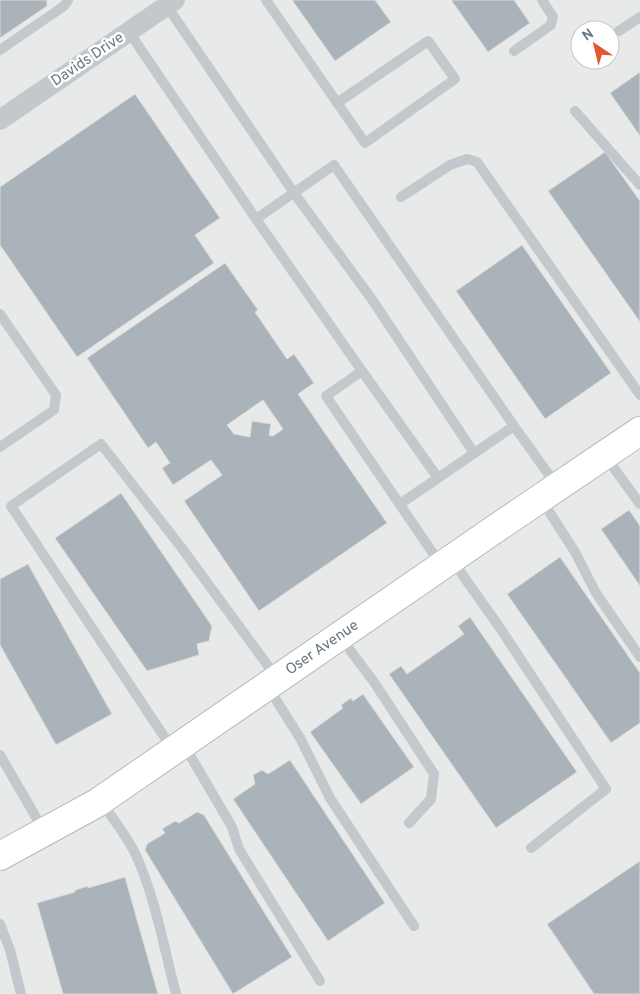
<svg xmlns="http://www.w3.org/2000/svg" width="640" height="994" viewBox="0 0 640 994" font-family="Overpass,sans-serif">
<rect width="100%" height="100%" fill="#fafaf8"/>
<!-- built -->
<path fill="#e8e9e9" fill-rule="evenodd" d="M 0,0 L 640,0 L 640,994 L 0,994 ZM 580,30 L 610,30 L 610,60 L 580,60 Z"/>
<!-- building -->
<g fill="#aab3b9" stroke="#dcdcda" fill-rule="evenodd">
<polygon points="0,0 47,0 47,6 0,38"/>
<polygon points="292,0 375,0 391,22 335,61"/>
<polygon points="451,0 514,0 530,23 488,52"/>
<polygon points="640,72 640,136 610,93"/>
<polygon points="135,94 220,218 195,235 214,263 77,357 0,245 0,187"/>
<polygon points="605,152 640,201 640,322 548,191"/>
<polygon points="522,245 611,373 545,419 456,291"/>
<path d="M 225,263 L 258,310 L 255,312 L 287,359 L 294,354 L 314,383 L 298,394 L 387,523 L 259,611 L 184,501 L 222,475 L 211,460 L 173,485 L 162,468 L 170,463 L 156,442 L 148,448 L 87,358 ZM 263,400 L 283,429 L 273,436 L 269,435 L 271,424 L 252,421 L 250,437 L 234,434 L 227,425 Z"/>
<polygon points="121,493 212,626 209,641 197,644 199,655 147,671 55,538"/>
<polygon points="629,510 640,526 640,586 601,529"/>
<polygon points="560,557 640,673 640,723 611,743 507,594"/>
<polygon points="28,564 112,714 56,745 0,645 0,579"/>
<polygon points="470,617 577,772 496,828 389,674 401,666 407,674 464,634 458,626"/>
<polygon points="363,694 414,767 361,804 310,732 343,708 341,705 351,698 353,701"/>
<polygon points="290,760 385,903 328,941 233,799 255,784 253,775 262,770 268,774"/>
<polygon points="197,812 204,815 292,957 233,994 145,850 147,844 165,833 162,829 175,821 179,823"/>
<polygon points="640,861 640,994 594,994 547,924"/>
<polygon points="125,877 158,994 63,994 37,903 75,892 75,890 88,886 88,888"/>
</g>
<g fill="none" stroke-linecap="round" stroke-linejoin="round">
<!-- secondary casing -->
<g stroke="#b3babf" stroke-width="30">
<g id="secondary">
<path id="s1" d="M 0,856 L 97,803 L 498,527 L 640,431"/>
</g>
</g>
<!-- lane -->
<g stroke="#c3c8cc" stroke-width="10">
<polyline points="266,0 365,143 455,79 428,41 337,103"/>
<polyline points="167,6 294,193 371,298 474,453"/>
<polyline points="619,31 640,17"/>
<polyline points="129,32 256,219"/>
<polyline points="0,50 64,6 68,0"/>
<polyline points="514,51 551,25 553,17 542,0"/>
<polyline points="575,111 640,185"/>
<polyline points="401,197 450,165 467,159 477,162 640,395"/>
<polyline points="0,314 56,395 54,410 0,447"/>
<polyline points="362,371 438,478"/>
<polyline points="605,456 640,504"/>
<polyline points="541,499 575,552 596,593 640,657"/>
<polyline points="400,504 514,426"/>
<polyline points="452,560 500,628 606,789 531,848"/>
<polyline points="441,565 326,396 362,371 256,219 334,165 514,426 557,486"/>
<polyline points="340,637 374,682 434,774 431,799 409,823"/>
<polyline points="268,687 300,738 330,798 414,926"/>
<polyline points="184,745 232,827 239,849 320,981"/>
<polyline points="173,750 11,506 101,444 181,547 277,678"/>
<polyline points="0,755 44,831"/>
<path d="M 101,802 C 113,818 126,835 135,853 C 155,896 164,948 176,994"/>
<polyline points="0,924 10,950 21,994"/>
</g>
<!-- street -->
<polyline stroke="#c3c8cc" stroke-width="20" points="0,120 175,0"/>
<!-- secondary -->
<use href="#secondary" stroke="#fff" stroke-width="28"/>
</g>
<g text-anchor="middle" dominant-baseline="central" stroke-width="5" stroke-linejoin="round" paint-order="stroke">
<!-- street labels -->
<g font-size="15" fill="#657683" stroke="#fff">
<text transform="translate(88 60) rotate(-34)">Davids Drive</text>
<text stroke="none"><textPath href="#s1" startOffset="384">Oser Avenue</textPath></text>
</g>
</g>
<!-- north arrow -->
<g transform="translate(595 45) rotate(325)"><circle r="24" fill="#ffffff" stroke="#c1c8cd"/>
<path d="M0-4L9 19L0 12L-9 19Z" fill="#e4572e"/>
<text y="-8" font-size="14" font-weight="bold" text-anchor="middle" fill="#657683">N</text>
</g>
</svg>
